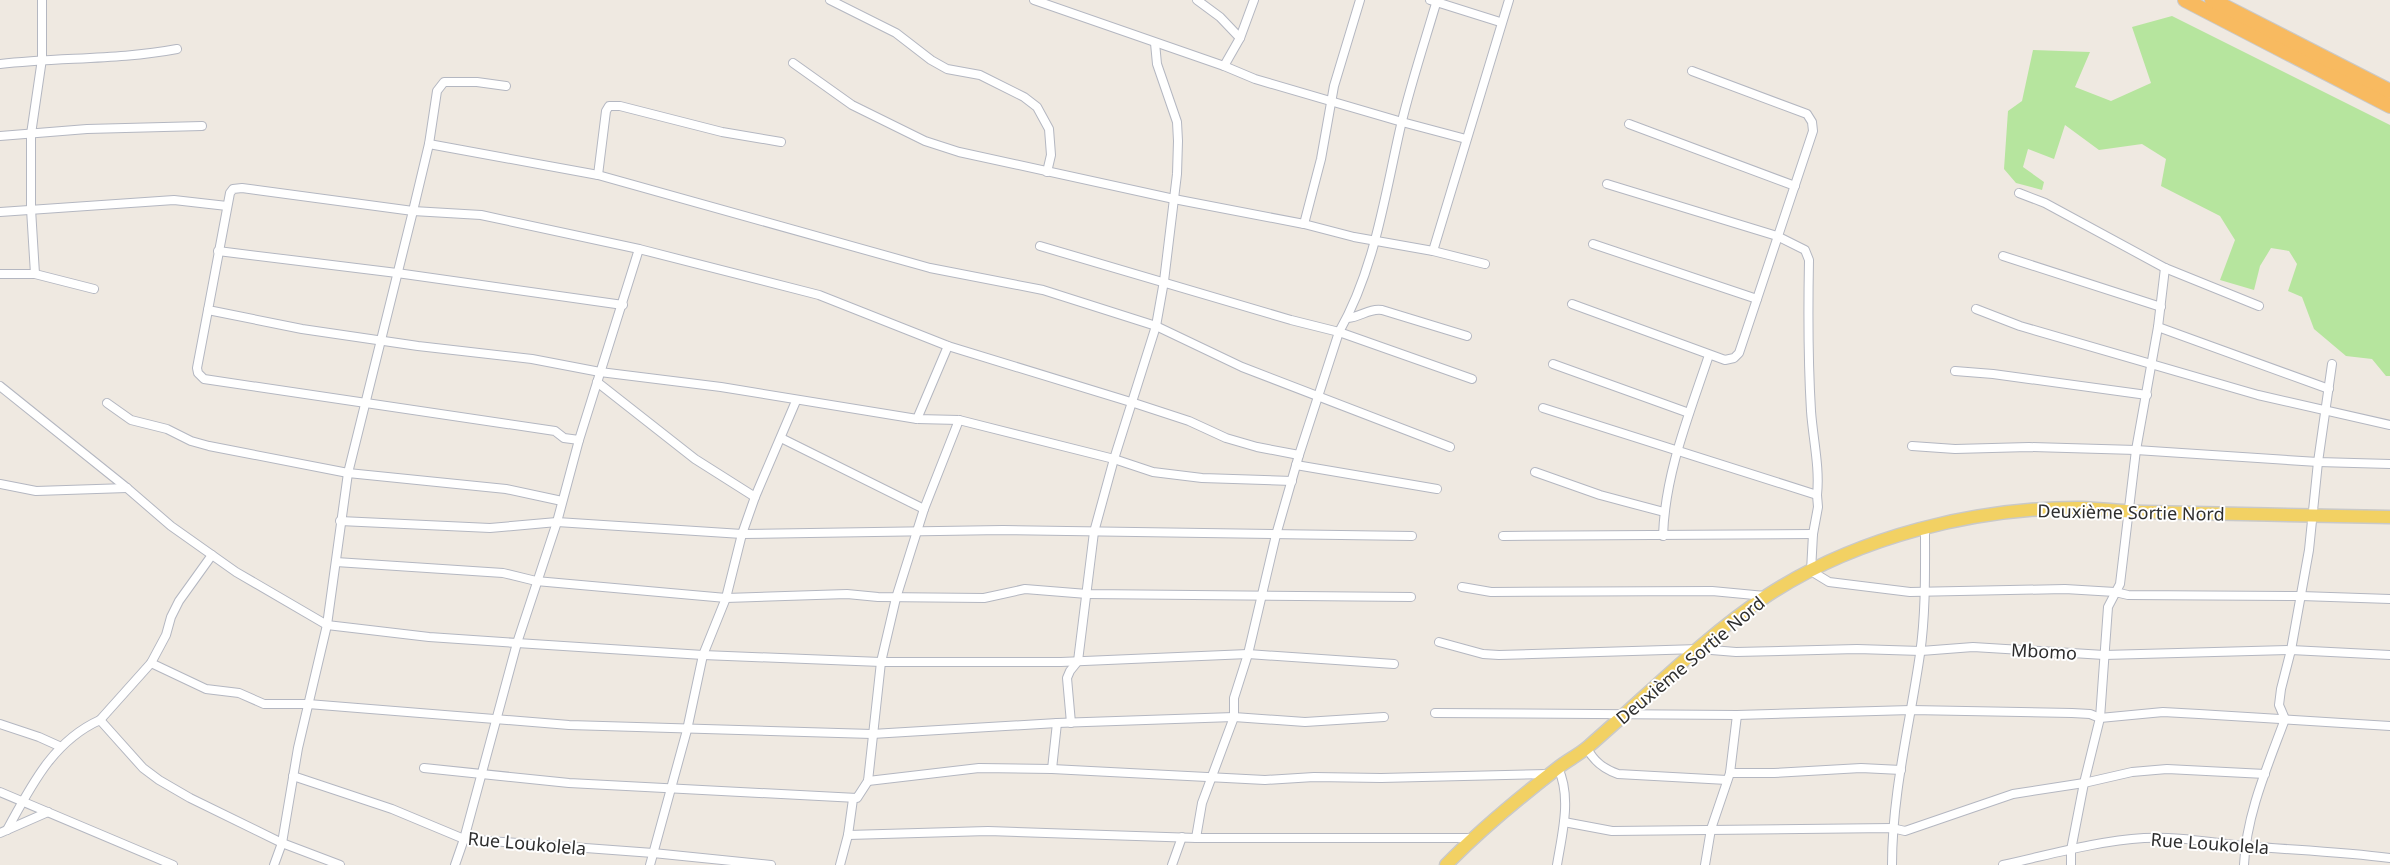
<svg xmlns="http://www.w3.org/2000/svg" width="2390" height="865" viewBox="0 0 2390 865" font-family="'Noto Sans',sans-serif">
<rect width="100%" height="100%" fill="#efe9e1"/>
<!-- green -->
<polygon fill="#b6e59e" points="2172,16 2390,125 2390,376 2386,376 2372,359 2346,356 2314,329 2302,297 2288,291 2297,264 2289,251 2271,248 2260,266 2254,290 2220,280 2235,240 2220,216 2161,186 2166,159 2142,144 2099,150 2065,125 2054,159 2028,149 2023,167 2044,182 2042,190 2016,183 2004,169 2008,111 2022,101 2033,50 2090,52 2075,87 2111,101 2151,83 2132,27"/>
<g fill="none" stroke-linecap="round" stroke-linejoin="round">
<!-- minor casing -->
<g stroke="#b4b7c1" stroke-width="10">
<g id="minor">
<polyline points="830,0 896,33 931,60 947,69 980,75 1024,97 1037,107 1049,129 1051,155 1047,172"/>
<polyline points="1034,0 1224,66 1255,79 1402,122 1466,139"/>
<polyline points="1197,0 1220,17 1240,38"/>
<polyline points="1430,0 1500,22"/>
<polyline points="793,63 852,105 925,141 959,152 1174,199 1304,224 1354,237 1433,251 1485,264"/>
<path d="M 0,64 C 59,57 119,60 177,49"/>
<polyline points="1224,66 1240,38 1254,0"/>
<polyline points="1629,124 1795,186"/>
<polyline points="0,136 87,129 202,126"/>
<polyline points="429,144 598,175 930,268 1043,290 1156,326 1242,367 1450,447"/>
<polyline points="598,175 606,111 609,106 620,106 722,132 781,142"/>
<path d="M 1607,184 L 1777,236 L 1805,250 L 1809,260 C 1808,311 1808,361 1811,411 C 1813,439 1820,468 1817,495"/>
<polyline points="2019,193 2045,203 2165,268 2259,306"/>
<polyline points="0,212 174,200 227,206"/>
<polyline points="1304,224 1321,159 1334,86 1360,0"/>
<polyline points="1593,244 1757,299"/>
<polyline points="1040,246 1291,320 1339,332 1472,379"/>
<polyline points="218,251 397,273 623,305"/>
<polyline points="1433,251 1509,0"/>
<polyline points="2003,256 2161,307"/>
<polyline points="0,274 35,274 94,289"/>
<polyline points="35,274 31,209 31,134 42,59 42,0"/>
<polyline points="1572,304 1725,360 1734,358 1739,353 1813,131 1812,122 1807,114 1692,71"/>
<polyline points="1976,309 2020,326 2258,395 2390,425"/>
<polyline points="208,310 197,368 198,373 204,379 555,431 564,438 579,440"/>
<path d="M 1348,318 C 1361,317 1369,308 1382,310 L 1467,336"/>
<polyline points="2158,327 2329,389"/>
<polyline points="1553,364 1689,413"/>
<polyline points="1955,371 1993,374 2147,395"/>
<polyline points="597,382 695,459 755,497"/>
<polyline points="0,386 127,488 171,526 236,572 327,625 429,637 517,643 703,655 881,662 1061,662 1248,654 1394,664"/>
<polyline points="107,403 131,420 167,429 191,441 209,446 348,473 506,489 562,501"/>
<polyline points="1543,408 1817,495 1818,507 1813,534 1811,571 1829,582 1910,592 2065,589 2115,592 2128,595 2301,596 2390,599"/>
<polyline points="917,419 948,346"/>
<polyline points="781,438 924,509"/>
<polyline points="1912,446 1955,449 2029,447 2136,450 2318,462 2390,464"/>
<polyline points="1296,465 1437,489"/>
<polyline points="1535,472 1600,495 1664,512"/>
<polyline points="1292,481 1202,478 1153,472 1114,459 959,420 917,419 721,387 600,372 532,359 418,346 302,329 208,310 230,193 233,189 242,188 413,211 481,215 639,249 819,295 948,346 1134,403 1189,421 1226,438 1257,447 1299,455"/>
<polyline points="0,484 36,491 127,488"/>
<polyline points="340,521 490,528 557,522 742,534 1003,530 1412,536"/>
<polyline points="1503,536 1813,534"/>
<path d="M 1663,536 C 1665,473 1689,415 1709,355"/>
<polyline points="336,562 503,573 536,581 726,598 847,594 878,597 984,598 1025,589 1087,594 1411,597"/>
<polyline points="1462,587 1491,592 1712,591 1765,596"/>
<polyline points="1439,642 1483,654 1499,655 1699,649 1736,652 1857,649 1921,651 1973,647 2104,655 2291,650 2390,655"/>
<polyline points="151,663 206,689 239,693 264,704 308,704 569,725 872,734 1057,723 1234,717 1305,722 1384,717"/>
<polyline points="1435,713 1737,715 1911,710 2072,713 2090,714 2100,718 2163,712 2199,714 2390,726"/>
<polyline points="100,720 151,663 166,635 171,617 179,601 212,555"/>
<polyline points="1071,723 1067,678 1070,671 1078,661 1094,532 1114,459 1156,326 1164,281 1177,174 1178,141 1177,122 1157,64 1155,43"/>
<polyline points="0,724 39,737 59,746"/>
<path d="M 1587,748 C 1594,762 1604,769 1618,774 L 1727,780"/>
<polyline points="424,768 569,783 857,798 868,781 881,662 896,598 924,509 959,420"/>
<polyline points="1052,769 1057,723"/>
<polyline points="1730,773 1774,773 1861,768 1901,770"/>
<polyline points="293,776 392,809 464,839 653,853 771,865"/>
<polyline points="868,781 979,768 1052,769 1265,780 1314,777 1381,778 1548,774"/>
<polyline points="0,792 173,865"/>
<polyline points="1564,822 1612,831 1892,828 1905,831 2013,794 2084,783 2132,772 2167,769 2265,774"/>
<path d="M 7,830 C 31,786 53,741 100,720 L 143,768 L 159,780 L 190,798 L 282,843 L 340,865"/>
<polyline points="0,833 48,812"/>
<polyline points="848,835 988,831 1196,838 1474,838"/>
<path d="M 1196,838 L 1202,803 L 1234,717 L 1234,698 L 1248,654 L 1276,535 L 1299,455 L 1339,332 C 1375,269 1385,194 1401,125 C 1411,83 1425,41 1437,0"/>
<polyline points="274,865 282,843 298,748 327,625 348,473 413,211 429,144 437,91 444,82 477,82 506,86"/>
<polyline points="455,865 464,839 517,643 557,522 579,440 639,249"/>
<polyline points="650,865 687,730 703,655 726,598 742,534 755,497 796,401"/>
<polyline points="840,865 848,835 853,799"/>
<polyline points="1172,865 1182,837"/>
<path d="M 1557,865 C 1562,834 1572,797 1558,768"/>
<polyline points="1705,865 1711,829 1730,773 1737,715"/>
<path d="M 1892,865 C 1892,793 1910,724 1920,654 C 1926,612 1925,569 1925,528"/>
<path d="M 2003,865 C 2049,855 2096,841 2144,838 C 2179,836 2212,843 2246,846 C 2294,850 2342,852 2390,858"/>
<polyline points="2071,865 2071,850 2084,783 2100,718 2108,607 2120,584 2136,450 2158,327 2165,268"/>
<path d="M 2244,865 C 2246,815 2268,765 2285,719 L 2279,705 L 2281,689 L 2291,650 L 2309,550 L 2318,462 L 2332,364"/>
</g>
</g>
<!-- primary casing -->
<g stroke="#c9c9c9" stroke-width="15">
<path id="primary" d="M 1446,865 C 1480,830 1520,797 1559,767 C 1568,760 1580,754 1589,746 C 1648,695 1703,638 1768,595 C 1857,537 1976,507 2082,508 C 2103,509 2124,512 2145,512 C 2227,513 2308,516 2390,517"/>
</g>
<!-- trunk casing -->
<g stroke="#c9c9c9" stroke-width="16">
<g id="trunk">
<polyline points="2185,0 2390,106"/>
<polyline points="2212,0 2390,91"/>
</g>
</g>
<!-- minor -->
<use href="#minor" stroke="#fff" stroke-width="8"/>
<!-- primary -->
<use href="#primary" stroke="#f2d163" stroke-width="12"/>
<!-- trunk -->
<use href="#trunk" stroke="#f8ba60" stroke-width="14"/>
</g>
<g text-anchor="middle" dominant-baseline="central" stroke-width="4" stroke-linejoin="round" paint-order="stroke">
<!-- street labels -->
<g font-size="18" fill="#2e2e2e" stroke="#fff">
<text transform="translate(2131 512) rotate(1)">Deuxième Sortie Nord</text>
<text transform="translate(2044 651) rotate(3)">Mbomo</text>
<text transform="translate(1690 660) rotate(-40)">Deuxième Sortie Nord</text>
<text transform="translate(527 843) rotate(5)">Rue Loukolela</text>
<text transform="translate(2210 843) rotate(4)">Rue Loukolela</text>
</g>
</g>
</svg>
